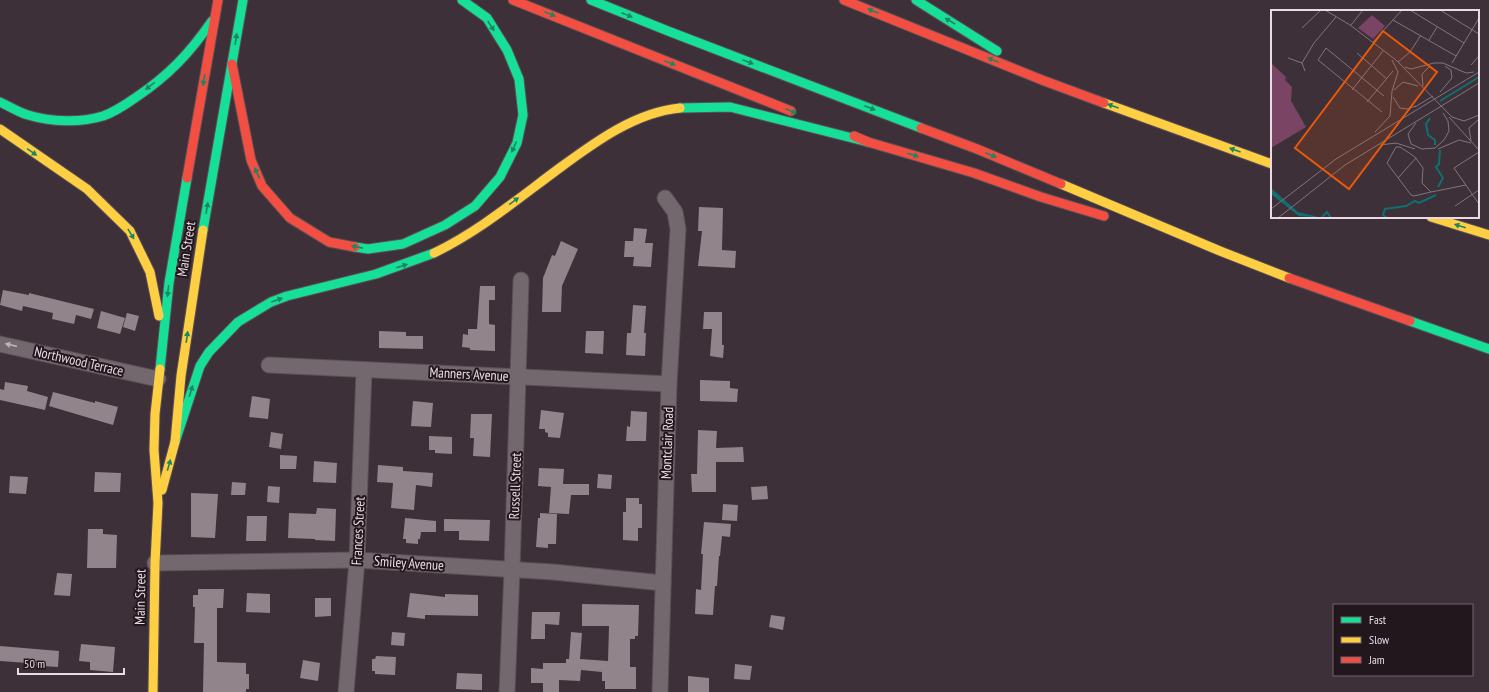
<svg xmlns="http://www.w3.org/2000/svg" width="1489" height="692" viewBox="0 0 1489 692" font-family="'PT Sans Narrow',sans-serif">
<rect width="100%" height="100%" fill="#3d3038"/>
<!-- building -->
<g fill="#91848b">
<polygon points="699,207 723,208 722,250 736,251 735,268 698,266 702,231 698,231"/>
<polygon points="634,228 647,229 645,243 653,243 651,267 633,266 634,257 624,257 625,241 633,241"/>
<polygon points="561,241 578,249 562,286 561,312 542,312 543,278 552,255 555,256"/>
<polygon points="480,286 495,286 495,300 489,300 489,324 495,325 495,351 470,350 470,348 462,347 463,334 468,335 468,329 477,329"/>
<polygon points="3,290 29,295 29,293 94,309 91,319 76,315 74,324 52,319 53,313 23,306 22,311 0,305"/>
<polygon points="633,305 646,306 644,333 646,333 645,356 626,355 627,333 631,333"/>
<polygon points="101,311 125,318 120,334 97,328"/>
<polygon points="704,312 722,312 722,345 724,345 723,358 710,356 712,329 703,329"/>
<polygon points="127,313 139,316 135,331 123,327"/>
<polygon points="379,331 406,332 406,336 423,336 423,349 379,348"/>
<polygon points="586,331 604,331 603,354 585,353"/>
<polygon points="700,380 730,381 730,388 738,389 737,402 700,401"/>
<polygon points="5,382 28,386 27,391 48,397 45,410 0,400 0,389 4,390"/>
<polygon points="53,392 95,403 95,401 118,407 113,425 49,406"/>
<polygon points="252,396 270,399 268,419 249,417"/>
<polygon points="413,401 433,403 431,427 411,426"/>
<polygon points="541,410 564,413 560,438 548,437 548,433 545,432 545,429 539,429"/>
<polygon points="631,411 647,412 646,441 626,441 627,426 630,427"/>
<polygon points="471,414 492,414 490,457 473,456 474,438 470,438"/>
<polygon points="698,430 717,431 716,448 743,447 744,462 716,462 716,492 692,492 691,474 697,474"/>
<polygon points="271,432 283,434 281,449 269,447"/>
<polygon points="429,436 452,437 452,454 435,453 435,450 429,450"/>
<polygon points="280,455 297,456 296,469 280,469"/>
<polygon points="314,461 337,463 336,483 313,482"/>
<polygon points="378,465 403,467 403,471 433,473 432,487 416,485 414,510 391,508 393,483 377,482"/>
<polygon points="539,468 564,469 563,484 589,484 589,495 571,495 569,514 549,513 551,487 538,486"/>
<polygon points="95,472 121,473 120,492 94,492"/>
<polygon points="598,474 612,475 611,489 597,488"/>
<polygon points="10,476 28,477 26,494 9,493"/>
<polygon points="232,482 246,483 245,495 231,495"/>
<polygon points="268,486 280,487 279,503 267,502"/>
<polygon points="767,486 768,499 752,500 751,487"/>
<polygon points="191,493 218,494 215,538 191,537"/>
<polygon points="626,498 639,498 639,504 642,504 642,528 638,528 638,541 623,540 623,512 626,512"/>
<polygon points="723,504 738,505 737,521 722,520"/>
<polygon points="317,508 336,509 335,541 315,540 315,539 288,538 289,513 316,514"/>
<polygon points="540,513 557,514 556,544 548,544 548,548 536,547 538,518 540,518"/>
<polygon points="247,516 267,516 266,541 246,541"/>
<polygon points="405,518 436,521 436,532 421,532 420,539 418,539 418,544 406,543 406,539 403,539"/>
<polygon points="444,519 490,520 489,541 459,540 459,531 444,531"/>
<polygon points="704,522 731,524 730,537 722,536 720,556 719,556 717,586 715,586 713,615 695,614 696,589 701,590 703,554 701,554"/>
<polygon points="88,529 103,529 103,534 117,535 116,568 87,568"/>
<polygon points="57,573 72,574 70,596 54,595"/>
<polygon points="198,589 224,589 223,608 217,608 217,662 246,663 246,674 249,674 249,689 246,689 246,692 203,692 204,643 194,643 195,607 193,607 193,595 198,595"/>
<polygon points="247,593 270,594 270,613 246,612"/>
<polygon points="410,593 445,597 445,594 478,595 478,616 425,615 425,619 407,617"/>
<polygon points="315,598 331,598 331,616 315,617"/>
<polygon points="582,604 639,605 638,636 635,636 635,639 630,639 630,667 636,667 636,689 605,689 605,681 602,681 602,672 581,670 580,681 559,680 559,692 543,692 543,683 531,683 531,668 543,669 543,663 566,663 566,659 569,659 571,632 582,633 580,659 608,661 609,626 582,626"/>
<polygon points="532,612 560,612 559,625 545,624 545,639 531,639"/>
<polygon points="771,615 785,617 783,630 769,627"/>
<polygon points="392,632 405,633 404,646 391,645"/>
<polygon points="81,644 115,647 113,672 90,670 90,662 79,661"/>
<polygon points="0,646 59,651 58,667 27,665 28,663 0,661"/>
<polygon points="376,656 396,657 395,675 375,674 375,671 372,671 372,659 375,659"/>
<polygon points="303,660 320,663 318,681 300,678"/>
<polygon points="735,664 752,666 750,680 734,679"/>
<polygon points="457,673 482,674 482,690 456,689"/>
<polygon points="688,676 709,678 709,692 688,692"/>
</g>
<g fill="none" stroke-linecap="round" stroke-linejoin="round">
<!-- street casing -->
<g stroke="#5b4f56" stroke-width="17">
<g id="street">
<polyline points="0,344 158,379"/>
<polyline points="269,365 669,384"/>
<polyline points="155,563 357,560 553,572 663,583"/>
<polyline points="346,692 357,560 364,370"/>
<polyline points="507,692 512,570 521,280"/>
<polyline points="660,692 669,384 678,229 675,212 665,198"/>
</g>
</g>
<!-- fast casing -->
<g stroke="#5b4f56" stroke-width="11">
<g id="fast">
<polyline points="591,0 668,31 921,128"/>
<polyline points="916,0 997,51"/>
<path d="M 0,102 C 9,106 18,112 28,115 C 51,122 80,123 103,116 C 115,112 125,105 135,98 C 168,76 189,54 212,21"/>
<polyline points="680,108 730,107 868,142"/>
<polyline points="203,230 243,0"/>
<polyline points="355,247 368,249 403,244 445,225 475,206 500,177 517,143 523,115 519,79 507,50 487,18 462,0"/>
<polyline points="1410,321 1489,349"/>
<polyline points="160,369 169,283 187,178"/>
<polyline points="175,442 200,366 209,352 238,322 271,302 287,296 376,274 434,253"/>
</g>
</g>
<!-- slow casing -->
<g stroke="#5b4f56" stroke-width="11">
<g id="slow">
<polyline points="1104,103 1272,164"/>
<polyline points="0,129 87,189 130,231 150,272 159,316"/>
<polyline points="1061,184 1220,251 1289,278"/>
<polyline points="1431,217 1489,235"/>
<path d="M 434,253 C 480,231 520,197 561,167 C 595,142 636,112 680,108"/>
<polyline points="162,490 175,442 181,376 203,230"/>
<polyline points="153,692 155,563 158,503 154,450 155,414 160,369"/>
</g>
</g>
<!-- jam casing -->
<g stroke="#5b4f56" stroke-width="11">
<g id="jam">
<polyline points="513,0 791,111"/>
<polyline points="844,0 1042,80 1104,103"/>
<polyline points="232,64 251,160 262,186 290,218 329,242 355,247"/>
<polyline points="921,128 977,149 1061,184"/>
<polyline points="854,136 868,142 974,173 1041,197 1104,216"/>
<polyline points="187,178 218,0"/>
<polyline points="1289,278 1410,321"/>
</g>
</g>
<!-- street -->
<use href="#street" stroke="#73686e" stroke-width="15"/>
<!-- fast -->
<use href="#fast" stroke="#16e098" stroke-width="9"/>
<!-- slow -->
<use href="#slow" stroke="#ffcf43" stroke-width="9"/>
<!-- jam -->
<use href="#jam" stroke="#f24e42" stroke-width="9"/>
</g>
<!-- one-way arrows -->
<defs><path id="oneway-solid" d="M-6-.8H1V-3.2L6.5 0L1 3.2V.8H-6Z"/></defs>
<g fill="#1b8661">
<use href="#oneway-solid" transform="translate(873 11) rotate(-158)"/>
<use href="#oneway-solid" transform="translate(550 14) rotate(22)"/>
<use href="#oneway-solid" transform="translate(627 15) rotate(22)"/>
<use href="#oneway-solid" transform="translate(950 21) rotate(-149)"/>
<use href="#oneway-solid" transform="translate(491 26) rotate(57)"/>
<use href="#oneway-solid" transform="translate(236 39) rotate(-81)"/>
<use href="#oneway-solid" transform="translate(993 60) rotate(-158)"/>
<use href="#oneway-solid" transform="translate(748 62) rotate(21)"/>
<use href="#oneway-solid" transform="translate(670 63) rotate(22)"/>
<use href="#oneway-solid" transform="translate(204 80) rotate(100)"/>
<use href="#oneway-solid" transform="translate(150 86) rotate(142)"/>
<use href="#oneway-solid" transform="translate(1113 106) rotate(-160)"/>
<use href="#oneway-solid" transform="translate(870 108) rotate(21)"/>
<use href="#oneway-solid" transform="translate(791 111) rotate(22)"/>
<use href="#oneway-solid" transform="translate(514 147) rotate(114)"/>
<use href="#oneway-solid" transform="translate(1235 150) rotate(-160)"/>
<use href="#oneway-solid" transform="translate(32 152) rotate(35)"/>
<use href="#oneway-solid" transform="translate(913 155) rotate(16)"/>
<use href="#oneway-solid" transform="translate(991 155) rotate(23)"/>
<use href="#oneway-solid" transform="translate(257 173) rotate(-115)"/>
<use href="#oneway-solid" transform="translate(514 201) rotate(-36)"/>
<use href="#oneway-solid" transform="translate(207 208) rotate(-81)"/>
<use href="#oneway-solid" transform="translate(1460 226) rotate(-163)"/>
<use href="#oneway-solid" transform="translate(131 234) rotate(59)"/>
<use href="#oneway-solid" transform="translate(357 247) rotate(-169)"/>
<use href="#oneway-solid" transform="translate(402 266) rotate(-18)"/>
<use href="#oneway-solid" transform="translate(168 291) rotate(97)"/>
<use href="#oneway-solid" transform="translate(277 300) rotate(-20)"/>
<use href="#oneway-solid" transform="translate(187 337) rotate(-82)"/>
<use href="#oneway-solid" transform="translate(191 391) rotate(-73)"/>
<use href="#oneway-solid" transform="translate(169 465) rotate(-74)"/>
</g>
<use fill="#c1b2ba" href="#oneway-solid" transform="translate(11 345) rotate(-167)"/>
<g text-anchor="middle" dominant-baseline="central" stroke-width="4" stroke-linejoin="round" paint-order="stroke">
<!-- street labels -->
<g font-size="14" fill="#ebdae3" stroke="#22171d">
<text transform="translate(186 249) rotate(-81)">Main Street</text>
<text transform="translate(79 361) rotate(13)">Northwood Terrace</text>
<text transform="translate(469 374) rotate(3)">Manners Avenue</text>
<text transform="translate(667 443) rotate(-88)">Montclair Road</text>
<text transform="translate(515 486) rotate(-88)">Russell Street</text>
<text transform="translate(358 531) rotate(-87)">Frances Street</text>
<text transform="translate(409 563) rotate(4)">Smiley Avenue</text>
<text transform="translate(140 597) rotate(-89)">Main Street</text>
</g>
</g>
<!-- overview -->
<g transform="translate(1271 10)">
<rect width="208" height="208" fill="#3d3038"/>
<path d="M 101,5 L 114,16 L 102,29 L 87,18 ZM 0,53 L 15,67 L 14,70 L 21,77 L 20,91 L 35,117 L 0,138 Z" fill="#7a4464"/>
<path d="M 0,178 L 27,202 L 52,208 L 28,206 L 1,185 Z" fill="#0e7073"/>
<path fill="none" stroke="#0e7073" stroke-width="2" d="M 169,91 L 208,67M 159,108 L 155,114 L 157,125 L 164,130 L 164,135M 167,177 L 172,168 L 165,157 L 168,154 L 169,140M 51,207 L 56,202 L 60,208M 116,208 L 112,205 L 114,199 L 135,196 L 144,191 L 148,193 L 165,185"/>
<path fill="none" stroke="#83747c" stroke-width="1" d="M 54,0 L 79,15 L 125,50 L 181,107 L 193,111 L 208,105M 139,0 L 193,33M 169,0 L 208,24M 122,10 L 185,46M 80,15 L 92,0M 31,18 L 50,0M 158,30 L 166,17M 102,32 L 131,0M 86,43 L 116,69M 17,48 L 31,53M 127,52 L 139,42 L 150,25M 181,53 L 208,8M 200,55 L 208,46M 134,57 L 140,59 L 163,53 L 172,53 L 195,63 L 203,62M 34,61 L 31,53 L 43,33 L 65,7M 152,76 L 151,64 L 159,56M 81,80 L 112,41M 123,80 L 132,72 L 147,76M 169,82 L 181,68 L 180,60 L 174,56M 122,87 L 129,98 L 136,99 L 145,96M 96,92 L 122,61M 144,97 L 162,86M 111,102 L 47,50 L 55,38 L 113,86M 178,107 L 207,139M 145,113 L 137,124 L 140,134 L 151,139 L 164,138 L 173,130 L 178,121 L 177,111 L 172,103M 104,122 L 119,106 L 121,81 L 127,62 L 121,50M 200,131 L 198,118 L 208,109M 109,135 L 125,133 L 144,139M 167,139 L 188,130 L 200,133M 208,142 L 183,158 L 208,194M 127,168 L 145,148M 160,182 L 151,173 L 152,158 L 144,147 L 129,137 L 125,137 L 116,153 L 140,185 L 143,186 L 160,182 L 195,175M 184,196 L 208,180M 0,199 L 65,149 L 208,62M 7,208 L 74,155 L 208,73"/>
<path fill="#e8590c" fill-opacity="0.15" stroke="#e8590c" stroke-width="2" d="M 112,21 L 166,62 L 78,179 L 24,138 Z"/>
<rect width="208" height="208" fill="none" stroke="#ebdae3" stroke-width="2"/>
</g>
<!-- legend -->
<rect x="1333" y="604" width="140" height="72" fill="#22171d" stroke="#72656c"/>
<rect x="1341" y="617" width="20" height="6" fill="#16e098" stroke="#72656c"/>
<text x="1369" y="624" font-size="12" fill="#ebdae3">Fast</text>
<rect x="1341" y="637" width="20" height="6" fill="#ffcf43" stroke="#72656c"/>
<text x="1369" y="644" font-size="12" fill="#ebdae3">Slow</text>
<rect x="1341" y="657" width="20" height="6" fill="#f24e42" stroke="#72656c"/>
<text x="1369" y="664" font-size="12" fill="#ebdae3">Jam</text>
<!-- scale -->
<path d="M18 668v6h106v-6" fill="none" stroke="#ebdae3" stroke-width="2"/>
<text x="24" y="668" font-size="12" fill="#ebdae3" stroke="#22171d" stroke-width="3" paint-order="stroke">50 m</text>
</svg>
